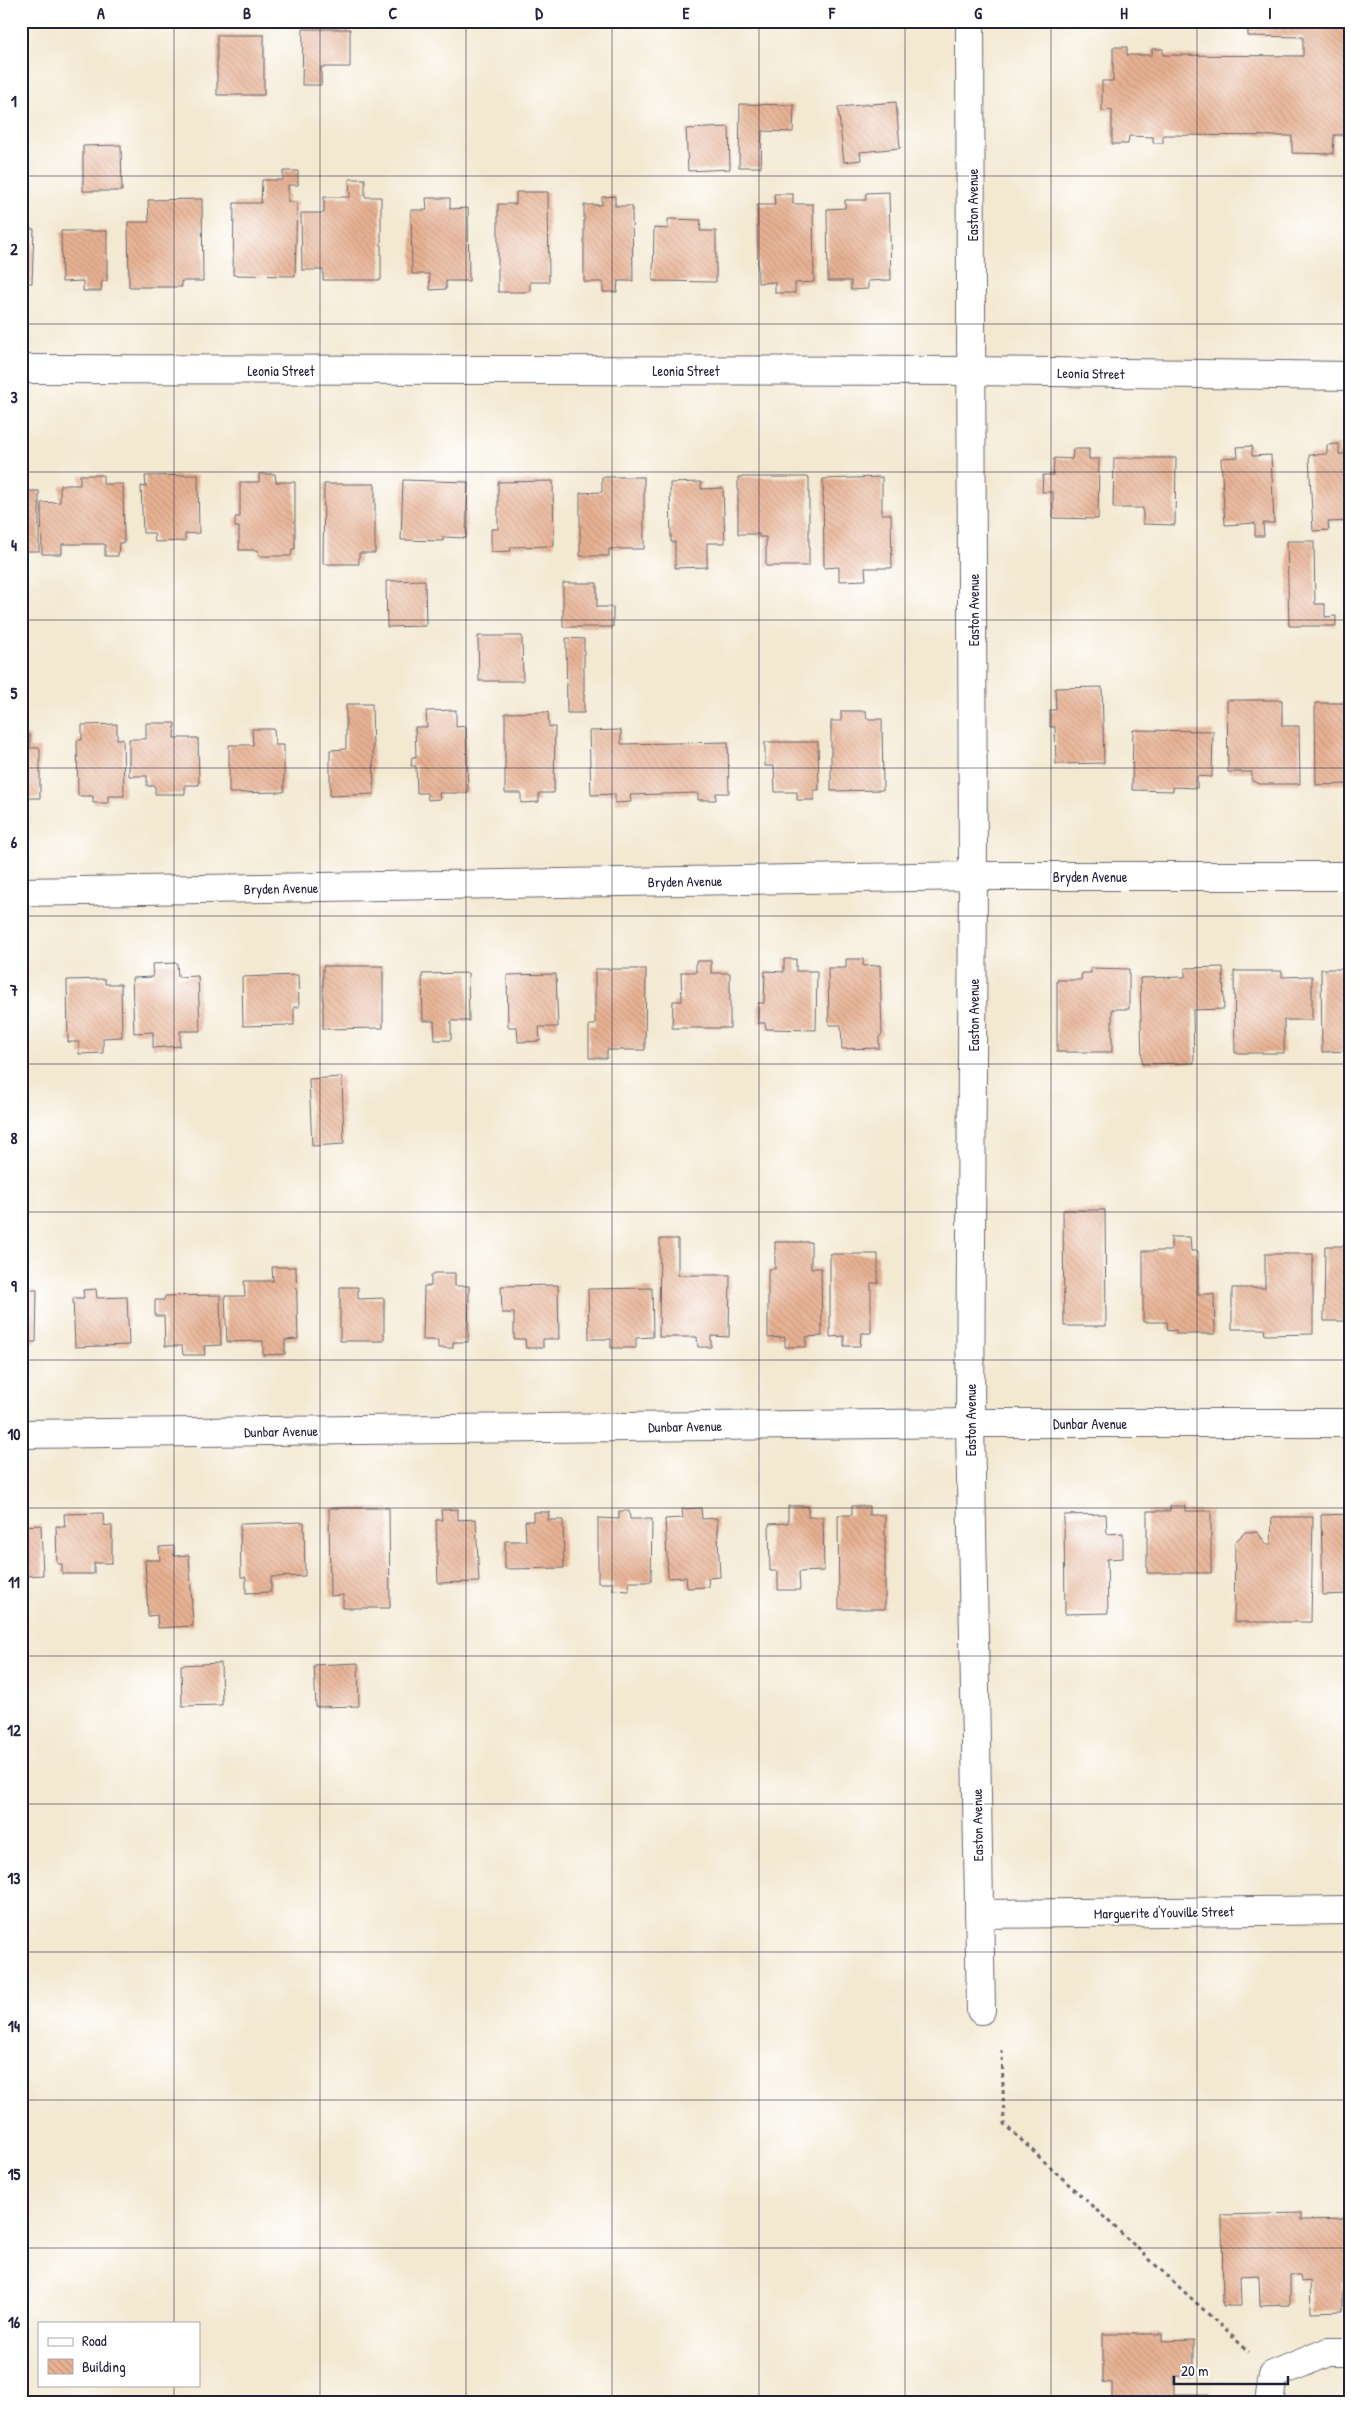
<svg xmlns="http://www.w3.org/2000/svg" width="1371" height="2424" viewBox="0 0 1371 2424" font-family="'Patrick Hand',sans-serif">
<defs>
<pattern id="building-back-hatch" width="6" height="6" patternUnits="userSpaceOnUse" patternTransform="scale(1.25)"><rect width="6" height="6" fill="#e7b192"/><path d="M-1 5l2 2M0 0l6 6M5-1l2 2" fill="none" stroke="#c6987f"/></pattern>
</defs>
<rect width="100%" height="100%" fill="#fff"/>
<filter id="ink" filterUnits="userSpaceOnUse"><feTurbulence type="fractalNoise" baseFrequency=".02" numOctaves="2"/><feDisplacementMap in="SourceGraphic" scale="10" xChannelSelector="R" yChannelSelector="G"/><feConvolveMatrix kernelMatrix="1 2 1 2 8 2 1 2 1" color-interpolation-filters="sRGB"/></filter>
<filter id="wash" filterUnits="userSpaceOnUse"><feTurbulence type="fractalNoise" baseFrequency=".0096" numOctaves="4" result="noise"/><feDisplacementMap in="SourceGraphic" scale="20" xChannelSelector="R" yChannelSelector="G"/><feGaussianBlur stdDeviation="1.12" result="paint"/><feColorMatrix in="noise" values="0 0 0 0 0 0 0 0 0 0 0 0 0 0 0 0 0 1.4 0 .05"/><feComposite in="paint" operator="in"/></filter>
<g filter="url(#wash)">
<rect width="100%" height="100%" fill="#f3e8d0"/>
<g id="blocks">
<!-- building -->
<g fill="url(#building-back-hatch)">
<polygon points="1248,21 1350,21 1350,135 1334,135 1333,154 1292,153 1292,136 1163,135 1163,143 1153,143 1153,137 1129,136 1128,144 1112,144 1112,110 1102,111 1102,81 1113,81 1113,47 1127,47 1127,55 1152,55 1152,49 1163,49 1163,55 1303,56 1303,37 1248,36"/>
<polygon points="303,29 350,29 350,67 321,67 321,85 302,85"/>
<rect x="217" y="35" width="47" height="60"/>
<polygon points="896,102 900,148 860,152 861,160 844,162 838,107"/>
<polygon points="740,104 794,105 793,132 762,131 761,167 739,167"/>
<polygon points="729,127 730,169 688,171 686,129"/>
<polygon points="121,145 122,191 83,191 83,146"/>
<polygon points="283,171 298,171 298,185 288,185 288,202 297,202 295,276 233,275 234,203 261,203 262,180 283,180"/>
<polygon points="349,179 365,179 365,197 381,197 381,280 323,280 323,270 302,270 301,213 324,213 324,197 350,197"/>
<polygon points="516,192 548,192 549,282 530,282 530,292 498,292 498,204 516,204"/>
<polygon points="889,192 891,280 868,281 868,289 851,290 851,281 828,281 827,209 845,208 845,200 866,200 866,193"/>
<polygon points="774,194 793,194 793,204 813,204 814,282 795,283 795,293 775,293 775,282 758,283 757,205 775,205"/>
<polygon points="615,196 615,206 632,206 633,281 618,281 617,292 603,292 603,282 584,282 584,205 602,205 602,197"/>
<polygon points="426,198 450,198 450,209 468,208 469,281 446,281 446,289 430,290 429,274 412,274 411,210 427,210"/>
<polygon points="202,199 203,281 181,281 182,287 129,287 128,222 149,222 148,200"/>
<polygon points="21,219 25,219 25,229 34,229 32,283 21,283"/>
<polygon points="668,219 701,220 700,231 716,231 716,282 653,281 654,228 668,229"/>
<polygon points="61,231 107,231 107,281 102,281 101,291 83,291 83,281 62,282"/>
<polygon points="1339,444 1339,454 1350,454 1350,521 1328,522 1329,530 1313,531 1309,455 1327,454 1327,445"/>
<polygon points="1252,446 1252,456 1271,455 1274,523 1263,523 1264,536 1255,536 1255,523 1225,525 1221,458 1238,457 1237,447"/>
<polygon points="1073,449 1089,449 1089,459 1099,459 1098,519 1053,518 1053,492 1042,492 1043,475 1053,475 1054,458 1072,459"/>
<polygon points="1114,458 1176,458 1175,525 1143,524 1143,508 1113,508"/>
<polygon points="259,474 275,474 276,482 295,482 295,549 292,549 291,556 259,556 258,550 239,550 239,527 235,527 235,517 240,517 240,482 259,482"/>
<polygon points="80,475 103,475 103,484 123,484 124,543 119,543 118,556 105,556 105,544 62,544 62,554 42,554 41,503 60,502 60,485 80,485"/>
<polygon points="198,475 199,533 185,534 185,541 155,542 154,533 143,533 141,486 146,487 145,476"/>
<polygon points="602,477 644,477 644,549 609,549 609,556 580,556 580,493 602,492"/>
<polygon points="738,477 809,477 809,566 766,566 766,537 759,537 759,534 738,534"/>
<polygon points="882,477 882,514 891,514 892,568 865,568 866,580 839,581 839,567 824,568 823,479"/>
<polygon points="403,480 468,482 466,538 443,537 443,541 401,540"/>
<polygon points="553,481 554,546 511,547 511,551 491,552 491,529 498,529 498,482"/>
<polygon points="701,482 701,489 723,488 725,543 707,543 707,567 675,568 675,542 671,542 670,483"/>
<polygon points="324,484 375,484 375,553 359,553 359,564 323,564"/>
<rect x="21" y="491" width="18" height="60"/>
<polygon points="1287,541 1314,541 1315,604 1325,604 1325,617 1336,616 1336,626 1289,626"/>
<polygon points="425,580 426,626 387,627 386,581"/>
<polygon points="563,583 597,583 597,607 613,607 613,627 563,627"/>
<polygon points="478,636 522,636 523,681 479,681"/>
<polygon points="566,638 584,639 584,713 567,713"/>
<polygon points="1102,687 1104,763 1056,764 1055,727 1050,727 1050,710 1056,710 1055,688"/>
<polygon points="1227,700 1282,700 1282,726 1299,726 1300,784 1260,784 1252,781 1252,772 1228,772"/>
<polygon points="1315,703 1350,703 1350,784 1316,785"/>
<polygon points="346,704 372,704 374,794 330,796 330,750 346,749"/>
<polygon points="456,710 456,727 466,726 468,793 439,793 440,799 428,800 427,793 417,793 416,766 411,766 412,757 416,757 415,727 427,727 426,711"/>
<polygon points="841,711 866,711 867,719 882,719 883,790 831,791 831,721 841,721"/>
<polygon points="548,712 549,727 555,727 554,793 539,793 539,802 521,803 521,793 505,793 505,713"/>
<polygon points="146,723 175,723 174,738 198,738 199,785 185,785 185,794 155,794 155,786 147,786 147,776 129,776 129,739 146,739"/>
<polygon points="117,724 117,739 123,739 124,796 108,796 108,803 93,803 93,796 78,796 77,740 82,740 82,725"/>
<polygon points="252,729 274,729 275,745 284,745 284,792 229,793 229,745 253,745"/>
<polygon points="621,730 621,744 728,742 729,793 716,793 716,800 698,800 698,793 630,795 631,802 615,803 615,794 591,795 589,731"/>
<polygon points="1133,730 1213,731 1212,777 1197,776 1197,788 1173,787 1173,791 1132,790"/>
<polygon points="21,735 30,735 30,748 40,748 40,798 26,798 26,810 21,810"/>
<polygon points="765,742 818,742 819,790 814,790 814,800 797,800 797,792 775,792 774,766 765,766"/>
<polygon points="784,959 796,959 796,971 817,971 816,1030 766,1029 765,1023 758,1023 758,1003 764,1003 765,971 784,972"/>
<polygon points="846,959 863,959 863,966 880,965 882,1034 879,1037 879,1048 842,1049 841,1025 829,1025 828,968 846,968"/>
<polygon points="696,961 711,961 711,973 730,973 730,1028 672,1028 673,1001 682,1001 681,972 696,972"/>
<polygon points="177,963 178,977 198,976 200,1031 180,1031 180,1046 153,1048 153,1032 134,1033 132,978 153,977 152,964"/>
<polygon points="323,966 383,966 383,1028 323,1029"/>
<polygon points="1223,967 1224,1009 1193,1010 1194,1063 1142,1064 1140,978 1185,977 1185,968"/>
<polygon points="1091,968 1129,969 1129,1009 1112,1009 1112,1052 1057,1052 1057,980 1081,980 1082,973 1091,973"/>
<polygon points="595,969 646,969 645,1050 607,1050 607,1058 589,1058 589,1025 595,1025"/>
<polygon points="1321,969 1350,969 1350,1051 1322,1052"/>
<polygon points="1234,971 1282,971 1282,977 1312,976 1312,1020 1284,1020 1284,1053 1235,1053"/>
<polygon points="468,973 469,1021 451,1021 451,1040 435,1040 434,1021 423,1021 422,974"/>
<polygon points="556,974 558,1027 539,1027 540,1041 518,1042 517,1027 508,1027 507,975"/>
<polygon points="298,975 299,1007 294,1007 294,1025 243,1026 242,977"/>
<polygon points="21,978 23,978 24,1052 21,1052"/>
<polygon points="105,979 105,984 121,984 122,1037 103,1038 103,1053 79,1054 79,1042 68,1042 67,980"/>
<polygon points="342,1077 344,1144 312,1146 309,1079"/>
<polygon points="1063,1210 1105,1210 1106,1326 1064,1326"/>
<polygon points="1171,1237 1190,1237 1191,1251 1198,1251 1198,1294 1214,1294 1215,1334 1176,1334 1176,1330 1168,1331 1167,1322 1143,1322 1143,1251 1171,1251"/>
<polygon points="660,1239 678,1239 678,1275 730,1275 729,1337 711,1336 711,1347 698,1347 697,1337 659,1337"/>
<polygon points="775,1242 811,1242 811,1268 821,1268 822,1336 806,1337 806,1347 785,1347 785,1337 768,1338 768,1269 775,1269"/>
<polygon points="1325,1246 1350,1246 1350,1321 1324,1321"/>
<polygon points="830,1254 878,1254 878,1283 871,1283 871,1333 861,1333 860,1346 844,1346 844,1336 830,1337"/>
<polygon points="1265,1254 1313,1254 1313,1334 1265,1335 1264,1329 1232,1329 1232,1288 1265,1288"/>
<polygon points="272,1267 296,1267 298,1339 285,1340 285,1354 263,1355 263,1341 227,1342 225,1296 245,1296 244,1281 273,1281"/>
<polygon points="435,1273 455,1273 455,1286 469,1286 468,1342 453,1342 453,1348 438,1348 438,1340 423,1340 424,1286 431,1286 431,1275"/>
<polygon points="558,1285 559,1339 543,1339 543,1348 526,1348 525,1339 514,1339 514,1313 502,1313 501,1286"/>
<polygon points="340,1287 358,1287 358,1299 384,1298 384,1341 340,1341"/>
<polygon points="652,1288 653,1337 636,1338 636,1348 611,1348 611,1339 589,1339 588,1289"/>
<polygon points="96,1289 97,1298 127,1297 129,1345 75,1347 73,1298 84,1298 83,1290"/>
<polygon points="21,1290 37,1290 36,1342 21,1342"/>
<polygon points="220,1295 221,1345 204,1346 205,1355 183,1355 182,1346 165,1346 164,1316 155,1316 155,1300 164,1300 165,1296"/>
<polygon points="788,1506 808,1506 808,1517 823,1517 824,1571 799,1572 800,1590 778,1590 778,1571 770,1571 769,1524 788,1523"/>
<polygon points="852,1506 869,1506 869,1515 885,1515 885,1609 839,1609 838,1515 852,1515"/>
<polygon points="1170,1506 1185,1506 1185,1511 1211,1511 1211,1573 1147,1573 1147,1511 1170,1511"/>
<polygon points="329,1508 389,1508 390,1608 343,1608 343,1595 330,1596"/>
<polygon points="701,1508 702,1519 717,1518 720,1577 708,1578 709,1587 687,1588 686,1577 668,1578 665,1519 683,1518 682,1509"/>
<polygon points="458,1509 458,1520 476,1519 479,1582 438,1583 436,1520 442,1520 441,1510"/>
<polygon points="619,1511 629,1511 630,1519 652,1519 651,1582 629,1582 629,1591 613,1590 613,1583 598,1583 598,1518 619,1519"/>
<polygon points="533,1512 549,1512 548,1520 563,1520 564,1568 505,1569 505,1541 526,1541 525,1521 533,1521"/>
<polygon points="103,1513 104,1525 112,1526 112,1563 94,1563 94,1574 62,1574 62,1564 57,1564 56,1526 65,1527 64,1514"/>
<polygon points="1106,1514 1107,1534 1123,1533 1123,1558 1107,1559 1108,1613 1065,1614 1064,1515"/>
<polygon points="1350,1514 1350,1594 1323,1595 1321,1515"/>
<polygon points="1272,1517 1313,1517 1311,1622 1234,1622 1235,1542 1245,1532 1257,1532 1266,1544 1271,1544"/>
<polygon points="304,1522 305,1576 271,1577 271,1592 246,1593 246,1577 241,1577 240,1524"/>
<polygon points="41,1525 43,1575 26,1576 26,1593 21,1593 21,1526"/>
<polygon points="174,1546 174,1556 189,1555 193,1626 158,1628 157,1615 148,1616 145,1560 160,1560 159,1547"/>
<polygon points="221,1663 222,1705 182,1706 181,1665"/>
<polygon points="358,1663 359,1706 316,1707 314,1665"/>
<polygon points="1301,2213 1301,2220 1350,2219 1350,2280 1343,2281 1343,2311 1311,2312 1310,2281 1301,2282 1300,2275 1290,2275 1290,2305 1260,2306 1259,2275 1240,2276 1241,2306 1223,2306 1222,2215"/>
<polygon points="1103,2334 1162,2334 1162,2341 1194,2340 1194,2376 1174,2376 1174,2394 1209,2394 1209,2403 1112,2403 1112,2383 1103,2382"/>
</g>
</g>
</g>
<g filter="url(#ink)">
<use href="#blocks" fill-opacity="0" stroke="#6b676f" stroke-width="1"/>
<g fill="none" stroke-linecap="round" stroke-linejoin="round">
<!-- minor casing -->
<g stroke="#6b676f" stroke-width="30">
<g id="minor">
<polyline points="970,21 973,876 970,1423 981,2010"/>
<polyline points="21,369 973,371 1350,376"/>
<polyline points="21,892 973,876 1350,876"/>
<polyline points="21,1434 970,1423 1350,1423"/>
<polyline points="979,1914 1350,1910"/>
<polyline points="1269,2403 1273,2375 1328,2352 1350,2352"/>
</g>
</g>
<!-- path -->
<polyline stroke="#6b676f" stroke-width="3" stroke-dasharray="4 4" stroke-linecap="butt" points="1002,2050 1004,2124 1249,2352"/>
<!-- minor -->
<use href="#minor" stroke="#fff" stroke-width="28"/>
</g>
</g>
<!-- grid -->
<path fill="none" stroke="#22223b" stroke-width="1" stroke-opacity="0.55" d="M 174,21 L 174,2323M 320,21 L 320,2403M 466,21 L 466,2403M 612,21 L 612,2403M 759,21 L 759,2403M 905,21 L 905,2403M 1051,21 L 1051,2403M 1197,21 L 1197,2403M 21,176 L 1350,176M 21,324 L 1350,324M 21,472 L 1350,472M 21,620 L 1350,620M 21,768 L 1350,768M 21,916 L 1350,916M 21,1064 L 1350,1064M 21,1212 L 1350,1212M 21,1360 L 1350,1360M 21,1508 L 1350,1508M 21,1656 L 1350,1656M 21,1804 L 1350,1804M 21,1952 L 1350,1952M 21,2100 L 1350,2100M 21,2248 L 1350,2248M 174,2385 L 174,2403"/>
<g text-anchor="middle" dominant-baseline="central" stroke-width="4" stroke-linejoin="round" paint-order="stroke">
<!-- street labels -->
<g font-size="14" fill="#22223b" stroke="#fff">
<text transform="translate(972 205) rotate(-90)">Easton Avenue</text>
<text x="281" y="370">Leonia Street</text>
<text x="686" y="370">Leonia Street</text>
<text transform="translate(1091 373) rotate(1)">Leonia Street</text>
<text transform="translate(973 610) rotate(-90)">Easton Avenue</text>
<text x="1090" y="876">Bryden Avenue</text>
<text transform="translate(685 881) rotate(-1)">Bryden Avenue</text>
<text transform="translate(281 888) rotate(-1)">Bryden Avenue</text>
<text transform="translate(973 1015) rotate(-90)">Easton Avenue</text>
<text transform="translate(970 1420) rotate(-90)">Easton Avenue</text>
<text x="1090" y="1423">Dunbar Avenue</text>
<text transform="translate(685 1426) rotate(-1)">Dunbar Avenue</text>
<text transform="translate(281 1431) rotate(-1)">Dunbar Avenue</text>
<text transform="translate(977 1825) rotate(-91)">Easton Avenue</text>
<text transform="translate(1164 1912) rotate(-1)">Marguerite d'Youville Street</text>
</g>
</g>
<!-- margin -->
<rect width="1371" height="2424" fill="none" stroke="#fff" stroke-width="55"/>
<!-- legend -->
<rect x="38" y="2322" width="162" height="65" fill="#ffffff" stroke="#a7a7b1"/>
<rect x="48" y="2338" width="25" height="8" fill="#ffffff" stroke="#a7a7b1"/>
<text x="82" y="2346" font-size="15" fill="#22223b">Road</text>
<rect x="48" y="2359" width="25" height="15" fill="url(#building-back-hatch)" stroke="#a7a7b1"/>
<text x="82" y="2372" font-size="15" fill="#22223b">Building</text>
<!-- scale -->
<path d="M1174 2376v8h114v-8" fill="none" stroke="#22223b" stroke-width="2.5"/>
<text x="1181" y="2376" font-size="15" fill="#22223b" stroke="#ffffff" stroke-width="4" paint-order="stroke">20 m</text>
<rect x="28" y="28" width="1316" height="2368" fill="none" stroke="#22223b" stroke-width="2"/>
<g font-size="16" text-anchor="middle" font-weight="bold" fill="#22223b">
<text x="101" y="19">A</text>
<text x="247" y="19">B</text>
<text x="393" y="19">C</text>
<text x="539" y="19">D</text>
<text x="686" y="19">E</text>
<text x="832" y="19">F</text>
<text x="978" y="19">G</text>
<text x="1124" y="19">H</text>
<text x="1270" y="19">I</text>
<text x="14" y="107">1</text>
<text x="14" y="255">2</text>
<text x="14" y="403">3</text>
<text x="14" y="551">4</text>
<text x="14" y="699">5</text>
<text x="14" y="848">6</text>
<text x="14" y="996">7</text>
<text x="14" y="1144">8</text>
<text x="14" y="1292">9</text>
<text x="14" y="1440">10</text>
<text x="14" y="1588">11</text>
<text x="14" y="1736">12</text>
<text x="14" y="1884">13</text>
<text x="14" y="2032">14</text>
<text x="14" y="2180">15</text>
<text x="14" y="2328">16</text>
</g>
</svg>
